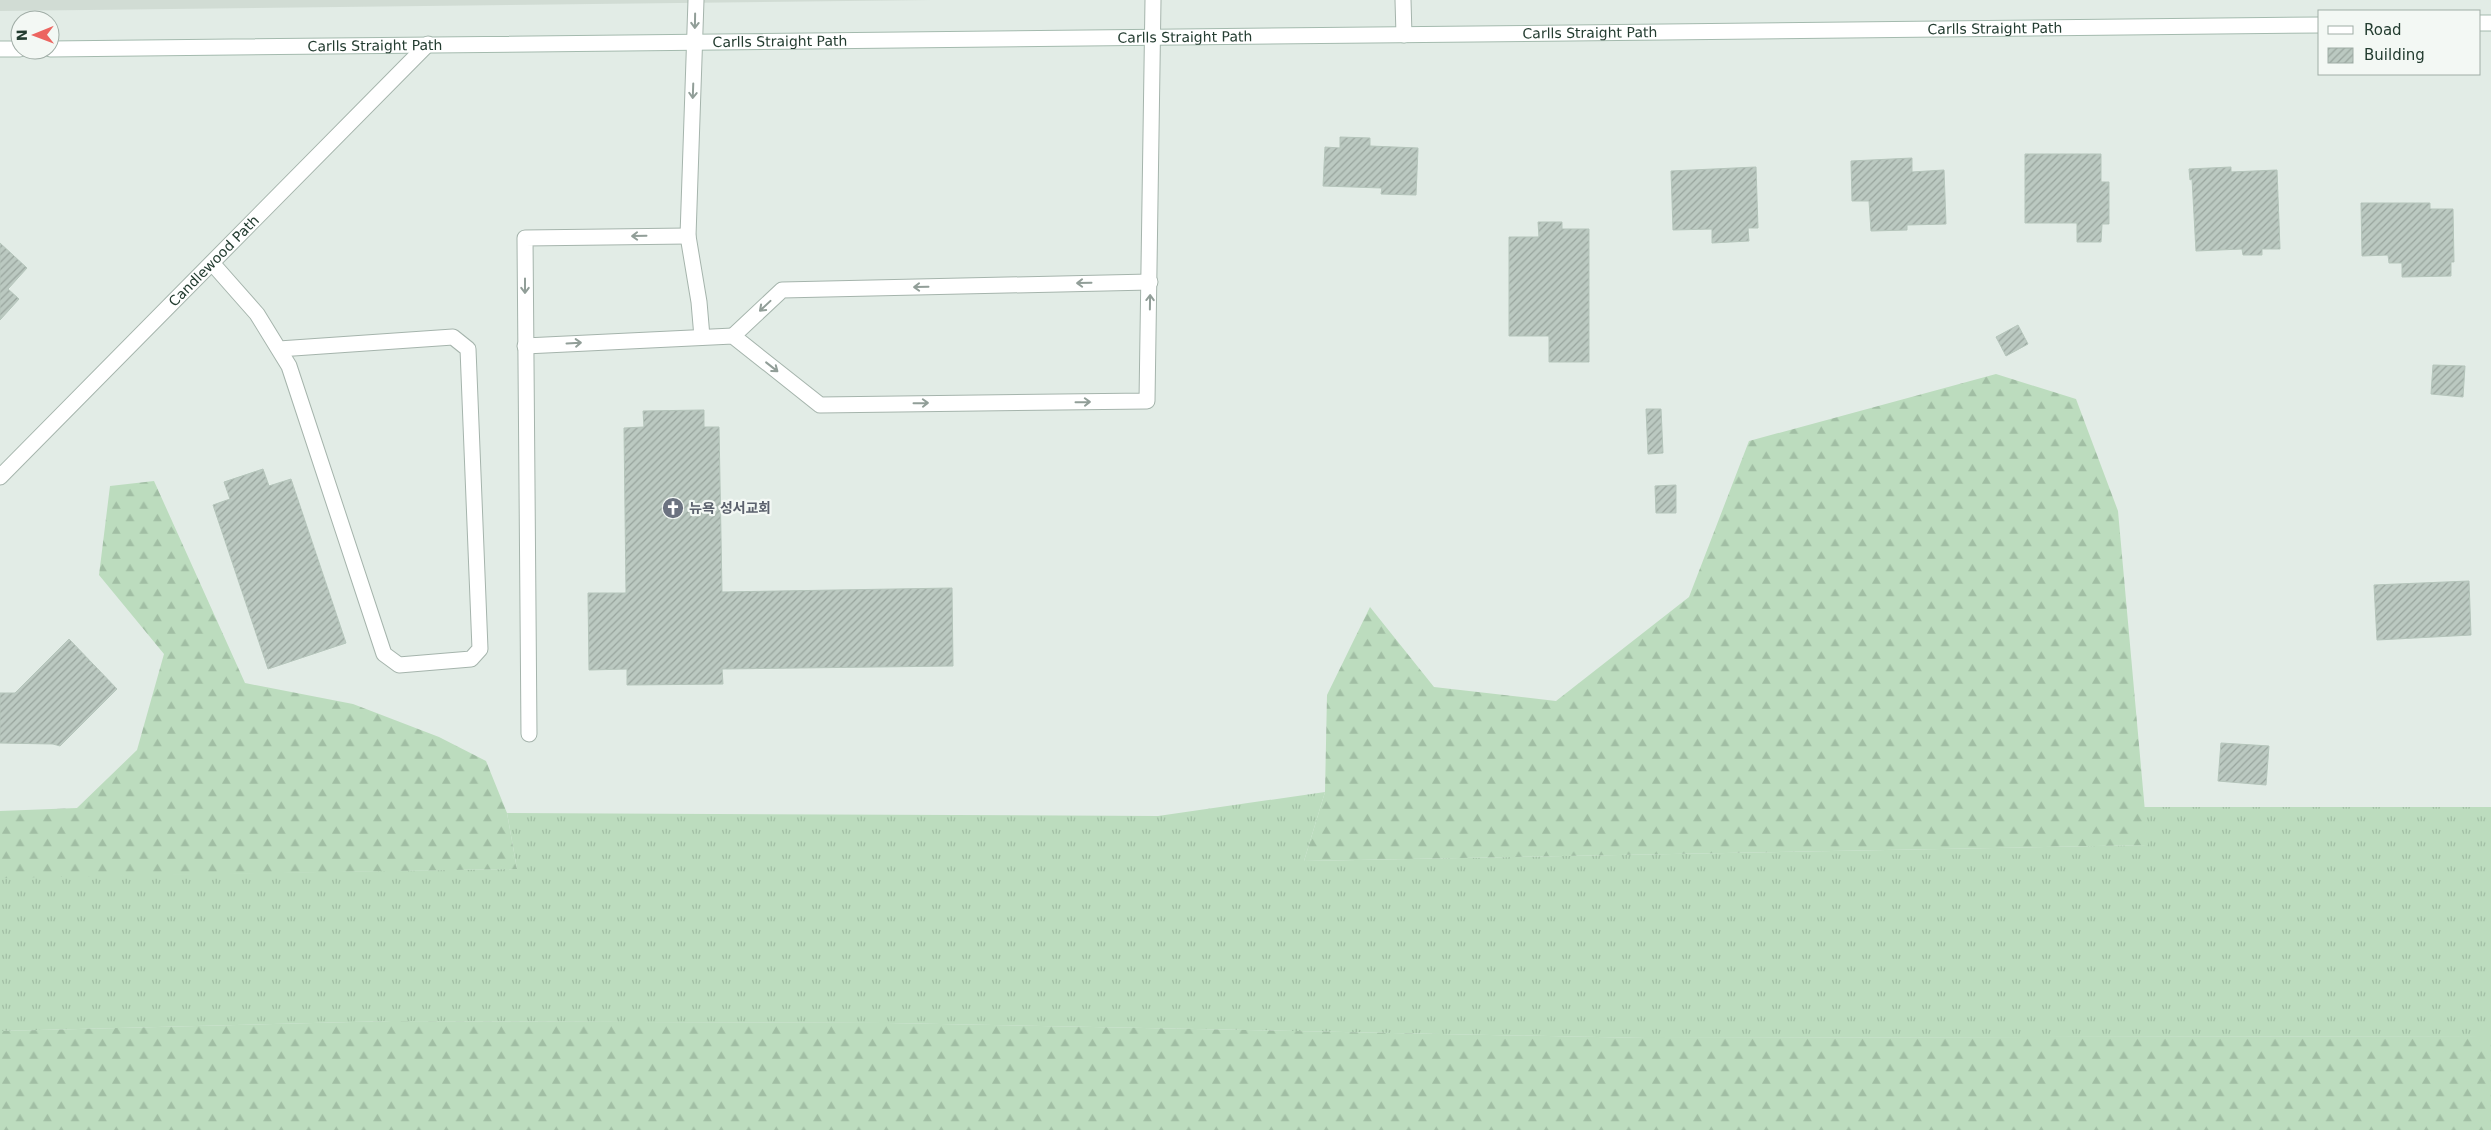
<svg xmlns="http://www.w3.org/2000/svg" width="2491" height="1130" viewBox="0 0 2491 1130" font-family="'DejaVu Sans','Noto Sans KR',sans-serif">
<defs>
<pattern id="grass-tufts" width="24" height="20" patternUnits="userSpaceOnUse" patternTransform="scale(1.25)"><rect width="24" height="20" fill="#bcdcbe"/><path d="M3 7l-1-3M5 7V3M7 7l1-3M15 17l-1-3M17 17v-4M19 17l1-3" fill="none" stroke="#a1bea4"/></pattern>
<pattern id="forest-firs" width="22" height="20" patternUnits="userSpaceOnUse" patternTransform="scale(1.25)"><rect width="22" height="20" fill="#bcdcbe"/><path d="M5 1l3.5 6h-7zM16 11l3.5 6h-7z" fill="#a1bea4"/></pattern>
<pattern id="building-hatch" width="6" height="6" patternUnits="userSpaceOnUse" patternTransform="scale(1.25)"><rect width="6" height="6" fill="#bbc9c1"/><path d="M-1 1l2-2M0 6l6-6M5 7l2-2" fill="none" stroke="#98a49d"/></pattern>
</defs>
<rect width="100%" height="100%" fill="#e2ece6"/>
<!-- built -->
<polygon fill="#d1dcd4" points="0,0 932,0 0,11"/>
<!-- grass -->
<polygon fill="url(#grass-tufts)" points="1325,792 1304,861 2147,845 2144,807 2491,807 2491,1036 1646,1038 888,1023 392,1021 0,1031 0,877 517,869 507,813 1158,816"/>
<!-- forest -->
<g fill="url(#forest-firs)">
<polygon points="1996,374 2076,399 2118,511 2148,845 1304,861 1325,792 1327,695 1370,607 1434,687 1556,701 1689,597 1749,441"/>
<polygon points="154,481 245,683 353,704 439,737 486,761 507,813 517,869 0,878 0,811 77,808 137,750 164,654 99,575 110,486"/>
<polygon points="392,1021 888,1023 1646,1038 2491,1036 2491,1130 0,1130 0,1031"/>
</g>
<!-- building -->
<g fill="url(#building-hatch)" stroke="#b5c5bb">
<polygon points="1340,137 1370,138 1370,146 1418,148 1416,195 1381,194 1382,188 1323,186 1325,147 1340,148"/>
<polygon points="2025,154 2101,154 2101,182 2109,182 2109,224 2102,224 2101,242 2077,242 2077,223 2025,223"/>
<polygon points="1912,158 1912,172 1944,170 1946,224 1907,225 1907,230 1871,231 1869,201 1852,201 1851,161"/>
<polygon points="1756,167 1758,228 1748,228 1749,241 1712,243 1712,229 1673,230 1671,171"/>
<polygon points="2231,167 2231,172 2277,170 2280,249 2262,249 2262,255 2243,255 2242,249 2196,251 2192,179 2190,180 2189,169"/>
<polygon points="2361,203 2430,203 2430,209 2453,209 2454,262 2451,262 2451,276 2402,277 2402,263 2389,263 2388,255 2362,256"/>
<polygon points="1538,222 1562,222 1562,229 1589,229 1589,362 1549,362 1549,336 1509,336 1509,237 1539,237"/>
<polygon points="0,243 27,268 8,289 19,299 0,320"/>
<polygon points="2018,325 2028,344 2006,356 1996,337"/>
<polygon points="2433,365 2465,366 2463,397 2431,394"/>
<polygon points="1646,409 1661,409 1663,453 1648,454"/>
<polygon points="704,410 704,427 719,427 722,592 952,588 953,666 722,669 723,684 627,685 627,669 589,670 588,593 626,593 624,428 644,427 643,411"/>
<polygon points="263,469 269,486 291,479 346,643 268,669 213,505 230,499 224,482"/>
<polygon points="1676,485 1676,513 1656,513 1655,486"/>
<polygon points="2469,581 2471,635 2377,640 2374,585"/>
<polygon points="69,639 117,689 60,746 53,744 0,743 0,693 15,693"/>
<polygon points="2221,743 2269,746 2266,785 2218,781"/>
</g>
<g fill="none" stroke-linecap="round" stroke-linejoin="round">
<!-- lane casing -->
<g stroke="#a5b4ac" stroke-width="17">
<g id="lane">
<polyline points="696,0 688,236 699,302 702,337"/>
<polyline points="1403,0 1404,35"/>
<polyline points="212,263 257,314 289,366 384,654 399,665 471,659 480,649 468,349 453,337 279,349"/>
<polyline points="733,336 782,290 1150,282"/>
<polyline points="525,346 733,336 820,405 1147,401 1153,0"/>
<polyline points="529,734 525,238 688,236"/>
</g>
</g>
<!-- street casing -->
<g stroke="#a5b4ac" stroke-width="17">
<g id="street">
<path id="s1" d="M 0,477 L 428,44"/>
</g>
</g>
<!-- secondary casing -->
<g stroke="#a4baae" stroke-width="17">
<g id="secondary">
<polyline points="2480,23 2491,23"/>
<polyline points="0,49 20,49"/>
<path id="s2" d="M 50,49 L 2320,25"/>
</g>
</g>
<!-- lane -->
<use href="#lane" stroke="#fff" stroke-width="15"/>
<!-- street -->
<use href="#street" stroke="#fff" stroke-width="15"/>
<!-- secondary -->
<use href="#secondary" stroke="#fff" stroke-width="15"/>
</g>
<!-- one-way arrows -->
<defs><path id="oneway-shaft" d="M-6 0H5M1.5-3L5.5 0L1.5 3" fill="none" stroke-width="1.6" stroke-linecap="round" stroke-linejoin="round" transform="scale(1.25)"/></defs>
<g stroke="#919e98">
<use href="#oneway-shaft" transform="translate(695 21) rotate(91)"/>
<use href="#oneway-shaft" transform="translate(693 91) rotate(92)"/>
<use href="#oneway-shaft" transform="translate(639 236) rotate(179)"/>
<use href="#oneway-shaft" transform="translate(1084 283) rotate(179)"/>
<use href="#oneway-shaft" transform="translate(525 286) rotate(90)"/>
<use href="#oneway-shaft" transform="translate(921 287) rotate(179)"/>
<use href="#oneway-shaft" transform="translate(1150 302) rotate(-89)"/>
<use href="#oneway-shaft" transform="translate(765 306) rotate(137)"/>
<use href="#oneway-shaft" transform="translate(574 343) rotate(-3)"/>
<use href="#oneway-shaft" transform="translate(772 367) rotate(38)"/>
<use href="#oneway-shaft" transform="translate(1083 402) rotate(-1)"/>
<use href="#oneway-shaft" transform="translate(921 403) rotate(-1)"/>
</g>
<!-- icons -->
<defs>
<g id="church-disc" transform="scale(1.125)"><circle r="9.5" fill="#6b7280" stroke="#f3f8f4"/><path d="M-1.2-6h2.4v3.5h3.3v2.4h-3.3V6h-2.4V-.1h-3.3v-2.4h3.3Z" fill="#fff"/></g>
</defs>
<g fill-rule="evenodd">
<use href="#church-disc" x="673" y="508"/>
</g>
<g text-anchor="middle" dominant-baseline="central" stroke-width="4.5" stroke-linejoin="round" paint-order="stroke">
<!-- street labels -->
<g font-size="14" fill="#233c30" stroke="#f3f8f4">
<text stroke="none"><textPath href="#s2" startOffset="1945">Carlls Straight Path</textPath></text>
<text stroke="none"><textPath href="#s2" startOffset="1540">Carlls Straight Path</textPath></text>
<text stroke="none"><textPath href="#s2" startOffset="1135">Carlls Straight Path</textPath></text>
<text stroke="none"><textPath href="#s2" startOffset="730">Carlls Straight Path</textPath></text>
<text stroke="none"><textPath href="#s2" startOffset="325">Carlls Straight Path</textPath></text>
<text stroke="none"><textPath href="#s1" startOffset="304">Candlewood Path</textPath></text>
</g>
<!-- worship labels -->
<g font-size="14" font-weight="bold" fill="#5b616d" stroke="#f3f8f4" text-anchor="start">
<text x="689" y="508">뉴욕 성서교회</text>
</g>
</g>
<!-- legend -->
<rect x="2318" y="10" width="162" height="65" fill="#f3f8f4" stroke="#a0ada6"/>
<rect x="2328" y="26" width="25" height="8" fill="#ffffff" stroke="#a0ada6"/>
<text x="2364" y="35" font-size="15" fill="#233c30">Road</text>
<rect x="2328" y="48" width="25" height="15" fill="url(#building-hatch)" stroke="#a0ada6"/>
<text x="2364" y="60" font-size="15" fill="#233c30">Building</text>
<!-- north arrow -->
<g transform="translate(35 35) rotate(269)"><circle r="24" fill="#f3f8f4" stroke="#a0ada6"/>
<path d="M0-4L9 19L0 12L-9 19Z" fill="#ec6560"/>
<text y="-8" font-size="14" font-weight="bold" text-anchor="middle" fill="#233c30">N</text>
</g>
</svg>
